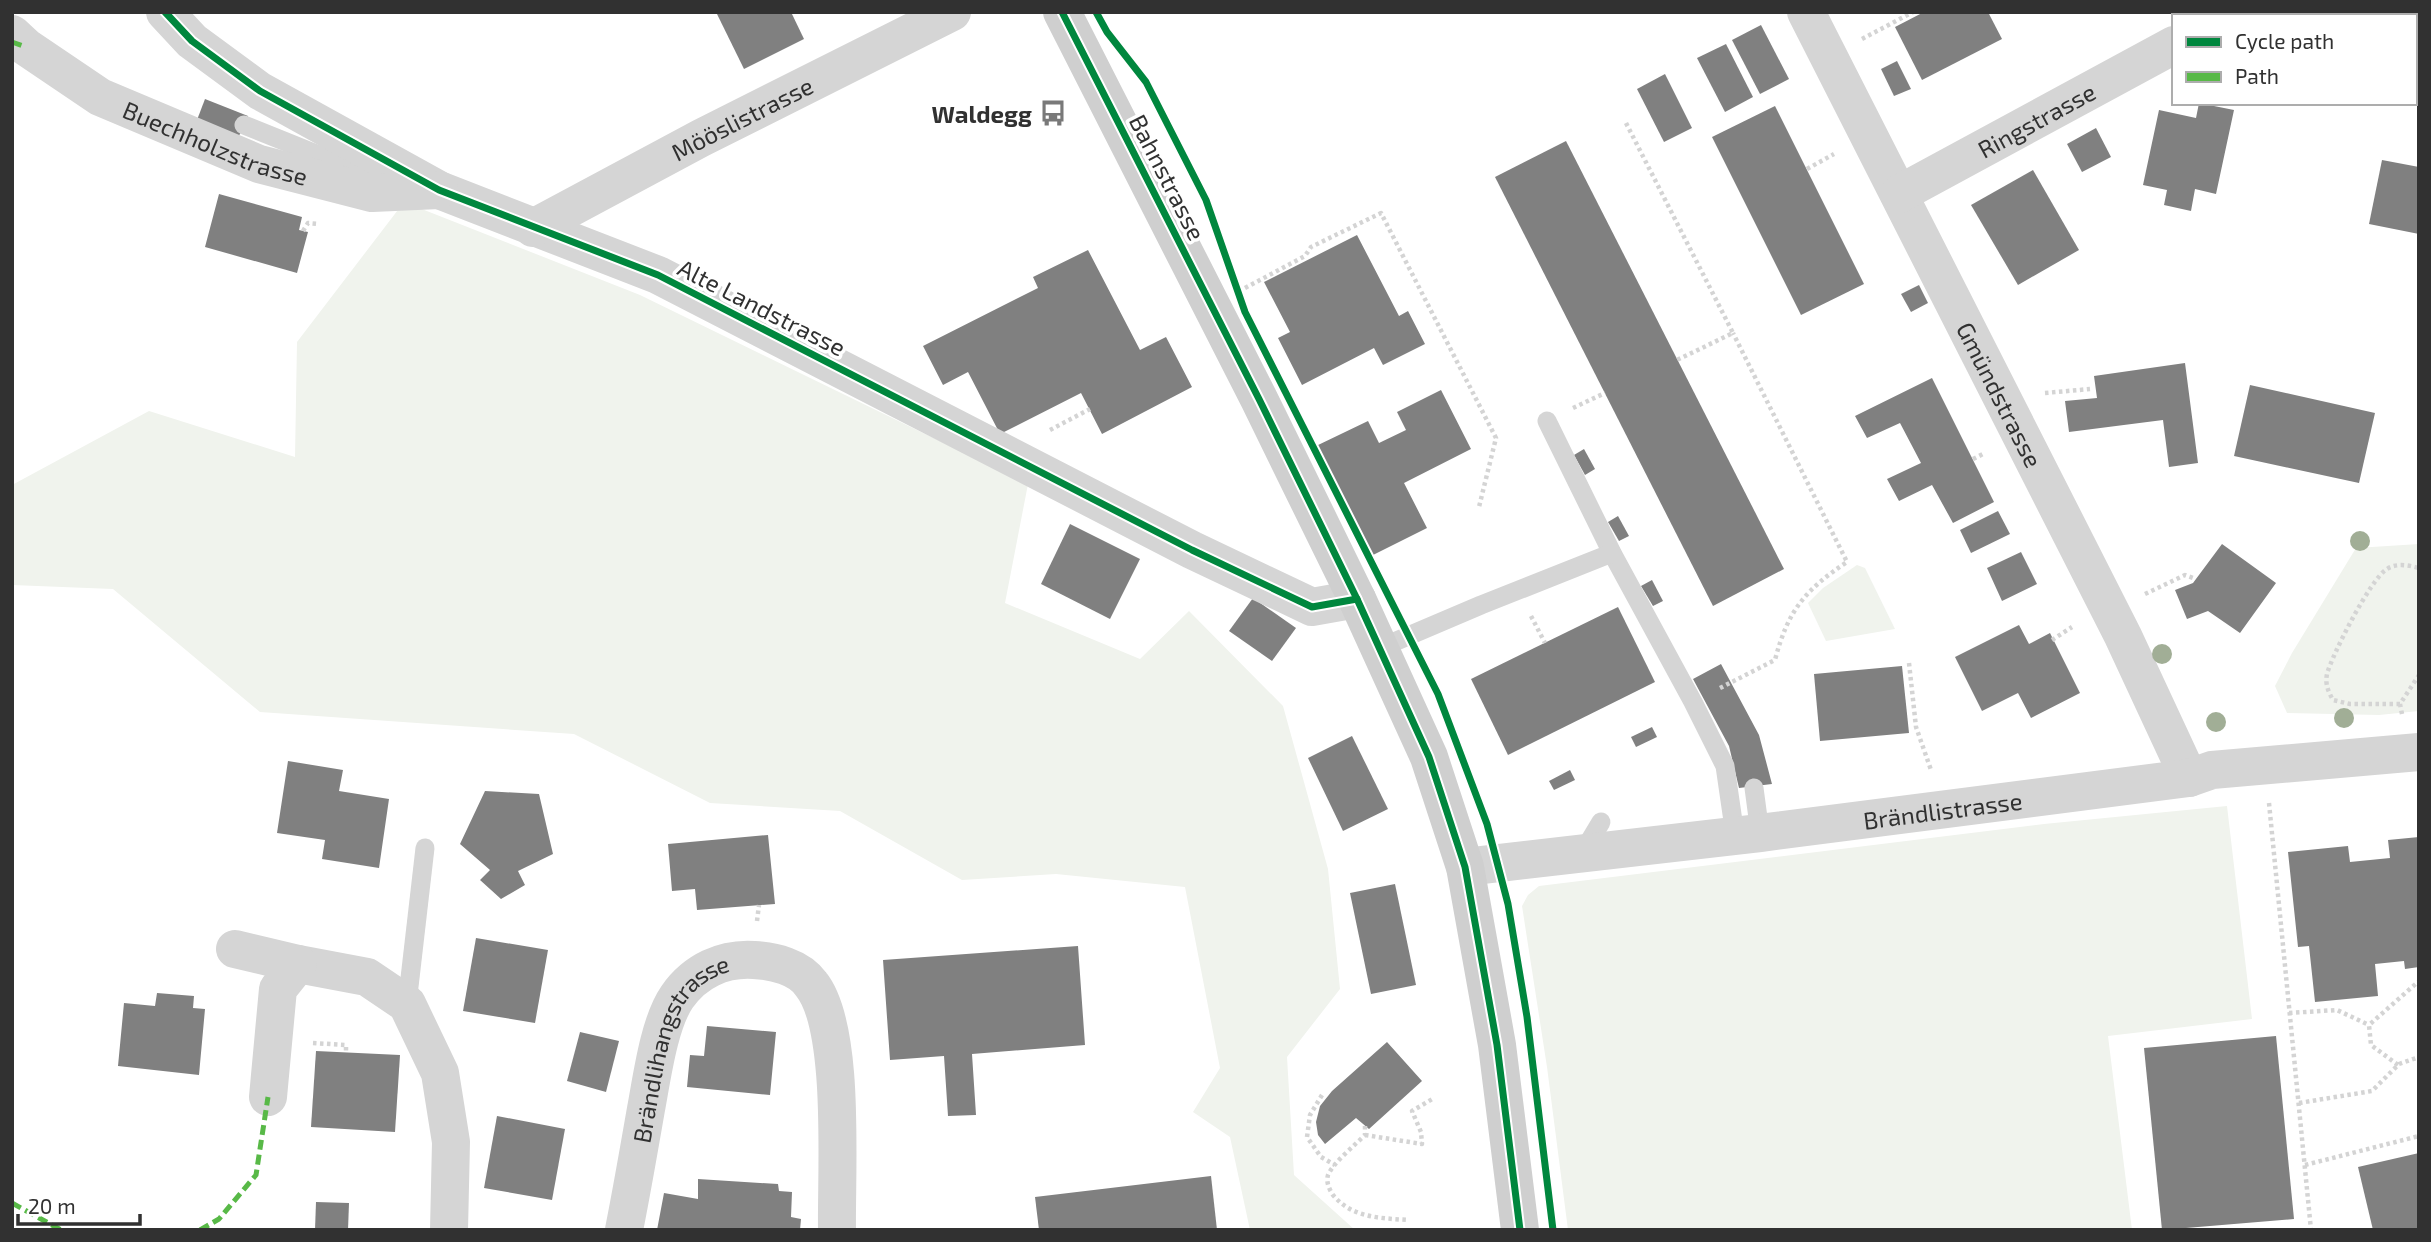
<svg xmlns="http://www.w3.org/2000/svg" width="2431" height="1242" viewBox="0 0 2431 1242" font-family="'Exo 2',sans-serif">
<rect width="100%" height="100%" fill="#fff"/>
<!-- green -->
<g fill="#f0f3ed">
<polygon points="404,202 640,295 1028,484 1005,603 1140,659 1189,611 1283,706 1328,869 1340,989 1287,1057 1294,1175 1355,1230 1250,1230 1230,1137 1193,1112 1220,1068 1185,887 1056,874 962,880 840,811 710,803 574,734 260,712 113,589 12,585 12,485 149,411 295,457 297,342"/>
<polygon points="2419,544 2419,711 2379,715 2287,713 2275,686 2292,653 2356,548"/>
<polygon points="1857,565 1865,568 1895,629 1826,641 1808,603 1823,588"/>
<polygon points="2227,806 2252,1019 2108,1036 2132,1230 1568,1230 1547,1067 1522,906 1528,895 1539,886 2044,824"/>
</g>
<!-- building -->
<g fill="#808080">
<polygon points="716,12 791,12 804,39 744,69"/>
<polygon points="1924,12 1988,12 2002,39 1922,80 1895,27"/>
<rect x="2336" y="12" width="51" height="4"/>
<polygon points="1761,25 1789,79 1760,94 1732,40"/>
<polygon points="1726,44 1753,97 1725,112 1697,58"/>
<polygon points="1897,61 1911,89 1894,96 1881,69"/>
<polygon points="1665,74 1692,128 1664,142 1637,89"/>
<polygon points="205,99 248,116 239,136 197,120"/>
<polygon points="2199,103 2234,110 2216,194 2195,189 2191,211 2164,205 2167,190 2143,185 2159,110 2196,118"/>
<polygon points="1775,106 1864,284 1801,315 1712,137"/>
<polygon points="2096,128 2111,157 2082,172 2067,144"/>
<polygon points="1566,141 1784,569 1713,606 1495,177"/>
<polygon points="2382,160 2419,167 2419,234 2369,224"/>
<polygon points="2033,170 2079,250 2018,285 1971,205"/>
<polygon points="219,194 302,217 299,230 308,232 297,273 205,247"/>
<polygon points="1357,235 1399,316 1408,311 1425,344 1383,365 1374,348 1302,385 1278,338 1290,332 1264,282"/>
<polygon points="1088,250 1140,350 1166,337 1192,387 1102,434 1081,393 1000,434 968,372 943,385 923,346 1038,288 1033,277"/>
<polygon points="1919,285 1928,303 1911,312 1901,294"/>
<polygon points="2185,363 2198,463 2169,467 2163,420 2069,432 2065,401 2097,398 2094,376"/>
<polygon points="1932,378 1994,502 1953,523 1932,485 1899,501 1887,479 1921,463 1900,423 1867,438 1855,416"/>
<polygon points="2250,385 2375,413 2359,483 2234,456"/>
<polygon points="1441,390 1471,449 1404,483 1427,528 1371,556 1316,446 1368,421 1379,443 1406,430 1397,412"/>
<polygon points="1584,449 1595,469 1585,475 1574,455"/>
<polygon points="1998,511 2010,534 1971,553 1960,530"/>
<polygon points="1618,516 1629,536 1619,541 1608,522"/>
<polygon points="1070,524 1140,559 1110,619 1041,584"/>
<polygon points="2222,544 2276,583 2240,633 2208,611 2187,619 2175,590 2193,583"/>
<polygon points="2021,552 2037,584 2002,601 1987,568"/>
<polygon points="1652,580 1663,601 1653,606 1641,586"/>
<polygon points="1253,598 1296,628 1272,661 1229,631"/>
<polygon points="1618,607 1655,682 1508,755 1471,679"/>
<polygon points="2019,625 2029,644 2050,633 2080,693 2031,718 2018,693 1982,711 1955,657"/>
<polygon points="1721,664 1759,735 1772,784 1739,788 1729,746 1693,679"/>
<polygon points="1902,666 1909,733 1820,741 1814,674"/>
<polygon points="1652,727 1657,737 1636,747 1631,737"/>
<polygon points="1352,736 1388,809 1343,831 1308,758"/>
<polygon points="288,761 343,770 339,791 389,799 379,868 322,859 325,840 277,833"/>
<polygon points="1570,770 1575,780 1554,790 1549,781"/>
<polygon points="485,791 539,794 553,854 518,871 525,885 501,899 480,880 490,870 460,844"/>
<polygon points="768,835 775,904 697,910 695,889 672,891 668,844"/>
<polygon points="2419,837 2419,967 2405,969 2404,961 2375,964 2378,996 2315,1002 2309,946 2298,947 2288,852 2348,846 2350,862 2390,858 2388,840"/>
<polygon points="1395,884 1416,985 1371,994 1350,893"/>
<polygon points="476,938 548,950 535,1023 463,1011"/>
<polygon points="1078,946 1085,1045 972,1054 976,1115 948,1116 944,1056 890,1060 883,960"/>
<polygon points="157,993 194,996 193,1008 205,1009 199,1075 118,1066 124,1003 155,1006"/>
<polygon points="707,1026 776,1032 770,1095 687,1087 690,1055 704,1056"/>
<polygon points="580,1032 619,1041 606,1092 567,1081"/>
<polygon points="2276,1036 2294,1219 2162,1230 2144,1048"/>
<polygon points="1387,1042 1422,1081 1369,1129 1356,1118 1325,1144 1318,1135 1316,1122 1320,1106 1332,1091"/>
<polygon points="316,1051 400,1055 395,1132 311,1127"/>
<polygon points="497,1116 565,1129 552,1200 484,1188"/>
<polygon points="2419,1153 2419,1230 2373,1230 2358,1167"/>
<polygon points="1211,1176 1217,1230 1039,1230 1035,1197"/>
<polygon points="698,1179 778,1184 779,1191 792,1192 791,1217 801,1219 800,1230 657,1230 664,1193 698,1199"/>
<polygon points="316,1202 349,1203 348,1230 315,1230"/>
</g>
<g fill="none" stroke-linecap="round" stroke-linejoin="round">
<!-- path -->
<g stroke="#d4d4d4" stroke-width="4.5" stroke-dasharray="3.5 3.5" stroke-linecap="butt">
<polyline points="1862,39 1913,12"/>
<polyline points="1626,123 1733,333 1677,360"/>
<polyline points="1807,169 1834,154"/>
<polyline points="303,231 308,223 319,224"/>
<polyline points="1245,288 1305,256 1311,247 1381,213 1496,438 1479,507"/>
<polyline points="2045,393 2090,389"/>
<polyline points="1573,408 1605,393"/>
<polyline points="1050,430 1090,409"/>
<polyline points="1973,459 1985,453"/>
<polyline points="2145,594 2185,575 2196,579"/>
<polyline points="1531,616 1545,643"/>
<polyline points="2052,640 2072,627"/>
<polyline points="1909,663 1916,727 1931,770"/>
<path d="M 1720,688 L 1775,660 C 1788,610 1805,590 1847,562 L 1733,333"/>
<path d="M 2400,704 L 2350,704 L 2333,700 C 2328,691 2325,684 2327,674 C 2332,655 2371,578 2387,569 C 2396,563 2408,565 2419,568"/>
<polyline points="2402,714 2400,704 2419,675"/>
<polyline points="2269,803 2311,1230"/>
<polyline points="757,921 759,905"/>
<polyline points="2289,1013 2337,1010 2369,1025"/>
<polyline points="313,1043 346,1045 346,1052"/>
<polyline points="2398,1065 2371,1045 2369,1025 2419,981"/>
<polyline points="1322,1095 1310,1115 1307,1137 1321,1157 1335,1165"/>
<polyline points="2299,1103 2372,1091 2399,1064 2419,1057"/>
<path d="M 1365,1126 L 1365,1135 C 1355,1145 1333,1163 1328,1175 C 1326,1182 1329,1189 1333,1195 C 1352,1218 1380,1218 1408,1220"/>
<polyline points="1365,1135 1422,1144 1421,1132 1412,1111 1434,1098"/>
<polyline points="2305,1165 2419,1136"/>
</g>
<!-- lane -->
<g stroke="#d5d5d5" stroke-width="19">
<polyline points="244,125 351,168 370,173"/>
<polyline points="1547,421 1612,553 1693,702 1725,766 1735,835"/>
<polyline points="1380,648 1481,605 1612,553"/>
<polyline points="1754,788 1760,833"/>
<polyline points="1583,852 1601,822"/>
<polyline points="407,1004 425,848"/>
</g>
<!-- street -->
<g stroke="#d5d5d5" stroke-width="38">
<polyline points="165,12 192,41 260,91 439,190 658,275 1192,550 1312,607 1357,599"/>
<path id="s1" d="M 1806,12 L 2123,636 L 2189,778"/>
<polyline points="2209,16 2212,12"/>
<path id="s2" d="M 12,34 L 26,47 L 100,97 L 259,164 L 372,193 L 439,190"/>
<path id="s3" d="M 1899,194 L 2174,45"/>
<path id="s4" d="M 533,228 L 701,138 L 952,12"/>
<path id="s5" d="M 1465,867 L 1760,833 L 2189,778 L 2212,770 L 2419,752"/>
<polyline points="235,949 298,964 367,977 407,1004 440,1073 451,1142 449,1230"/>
<polyline points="268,1097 278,989 298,964"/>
<path id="s6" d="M 624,1230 C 632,1190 639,1149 646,1109 C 652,1077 659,1023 677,997 C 695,971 723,958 754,960 C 774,961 799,967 811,984 C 846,1027 836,1172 837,1230"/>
</g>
<!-- secondary -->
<polyline stroke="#cfcfcf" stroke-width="38" points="1062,12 1259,399 1357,599 1429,757 1465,867 1497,1045 1520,1230"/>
<!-- quiet -->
<g stroke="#58b947" stroke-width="5" stroke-dasharray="10 5" stroke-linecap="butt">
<polyline points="12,42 26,47"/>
<polyline points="12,1203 61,1230"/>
<polyline points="200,1230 219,1219 256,1175 268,1097"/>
</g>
<!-- cycleway casing -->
<g stroke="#fff" stroke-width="11">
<g id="cycleway">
<polyline points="165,12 192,41 260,91 439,190 658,275 1192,550 1312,607 1357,599"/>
<polyline points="1062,12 1259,399 1357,599 1429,757 1465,867 1497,1045 1520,1230"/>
<polyline points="1096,12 1107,32 1146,82 1206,200 1245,312 1438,694 1487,824 1508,904 1527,1017 1553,1230"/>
</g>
</g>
<!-- cycleway -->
<use href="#cycleway" stroke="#00873e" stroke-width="7"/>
</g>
<!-- trees -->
<g fill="#a1ae96">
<circle cx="2360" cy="541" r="10"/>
<circle cx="2162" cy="654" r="10"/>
<circle cx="2344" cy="718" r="10"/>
<circle cx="2216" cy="722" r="10"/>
</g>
<!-- icons -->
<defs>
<g id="bus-bare" transform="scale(2.1)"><path d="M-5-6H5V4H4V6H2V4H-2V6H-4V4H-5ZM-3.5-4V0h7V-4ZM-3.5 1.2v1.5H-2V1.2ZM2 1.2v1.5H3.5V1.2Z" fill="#797979" stroke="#fff" stroke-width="2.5" paint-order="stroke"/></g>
</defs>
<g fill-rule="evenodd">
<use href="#bus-bare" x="1053" y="113"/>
</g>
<g text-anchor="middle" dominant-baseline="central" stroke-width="7" stroke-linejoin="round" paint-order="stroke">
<!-- poi labels -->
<g font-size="24" font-weight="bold" fill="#313131" stroke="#fff" text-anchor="end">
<text x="1032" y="113">Waldegg</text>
</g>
<!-- street labels -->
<g font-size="24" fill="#313131" stroke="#fff">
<text stroke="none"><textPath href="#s4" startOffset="236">Mööslistrasse</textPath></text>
<text stroke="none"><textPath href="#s3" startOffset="156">Ringstrasse</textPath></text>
<text stroke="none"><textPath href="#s2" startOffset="233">Buechholzstrasse</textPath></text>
<text transform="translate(1168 177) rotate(63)">Bahnstrasse</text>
<text transform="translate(762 307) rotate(27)">Alte Landstrasse</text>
<text stroke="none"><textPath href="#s1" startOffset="429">Gmündstrasse</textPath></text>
<text stroke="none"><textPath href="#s5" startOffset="481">Brändlistrasse</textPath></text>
<text stroke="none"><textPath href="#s6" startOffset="196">Brändlihangstrasse</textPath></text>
</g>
</g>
<!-- border -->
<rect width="2431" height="1242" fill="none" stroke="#313131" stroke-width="28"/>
<!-- legend -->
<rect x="2172" y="14" width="245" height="91" fill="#ffffff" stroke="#adadad" stroke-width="2"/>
<rect x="2186" y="37" width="35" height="10" fill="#00873e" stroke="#adadad" stroke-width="2"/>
<text x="2235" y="49" font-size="21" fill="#313131">Cycle path</text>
<rect x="2186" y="72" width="35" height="10" fill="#58b947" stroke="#adadad" stroke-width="2"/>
<text x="2235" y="84" font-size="21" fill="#313131">Path</text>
<!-- scale -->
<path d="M18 1214v10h122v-10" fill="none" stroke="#313131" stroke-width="3.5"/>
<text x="28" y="1214" font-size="21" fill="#313131" stroke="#ffffff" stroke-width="5" paint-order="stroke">20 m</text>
</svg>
